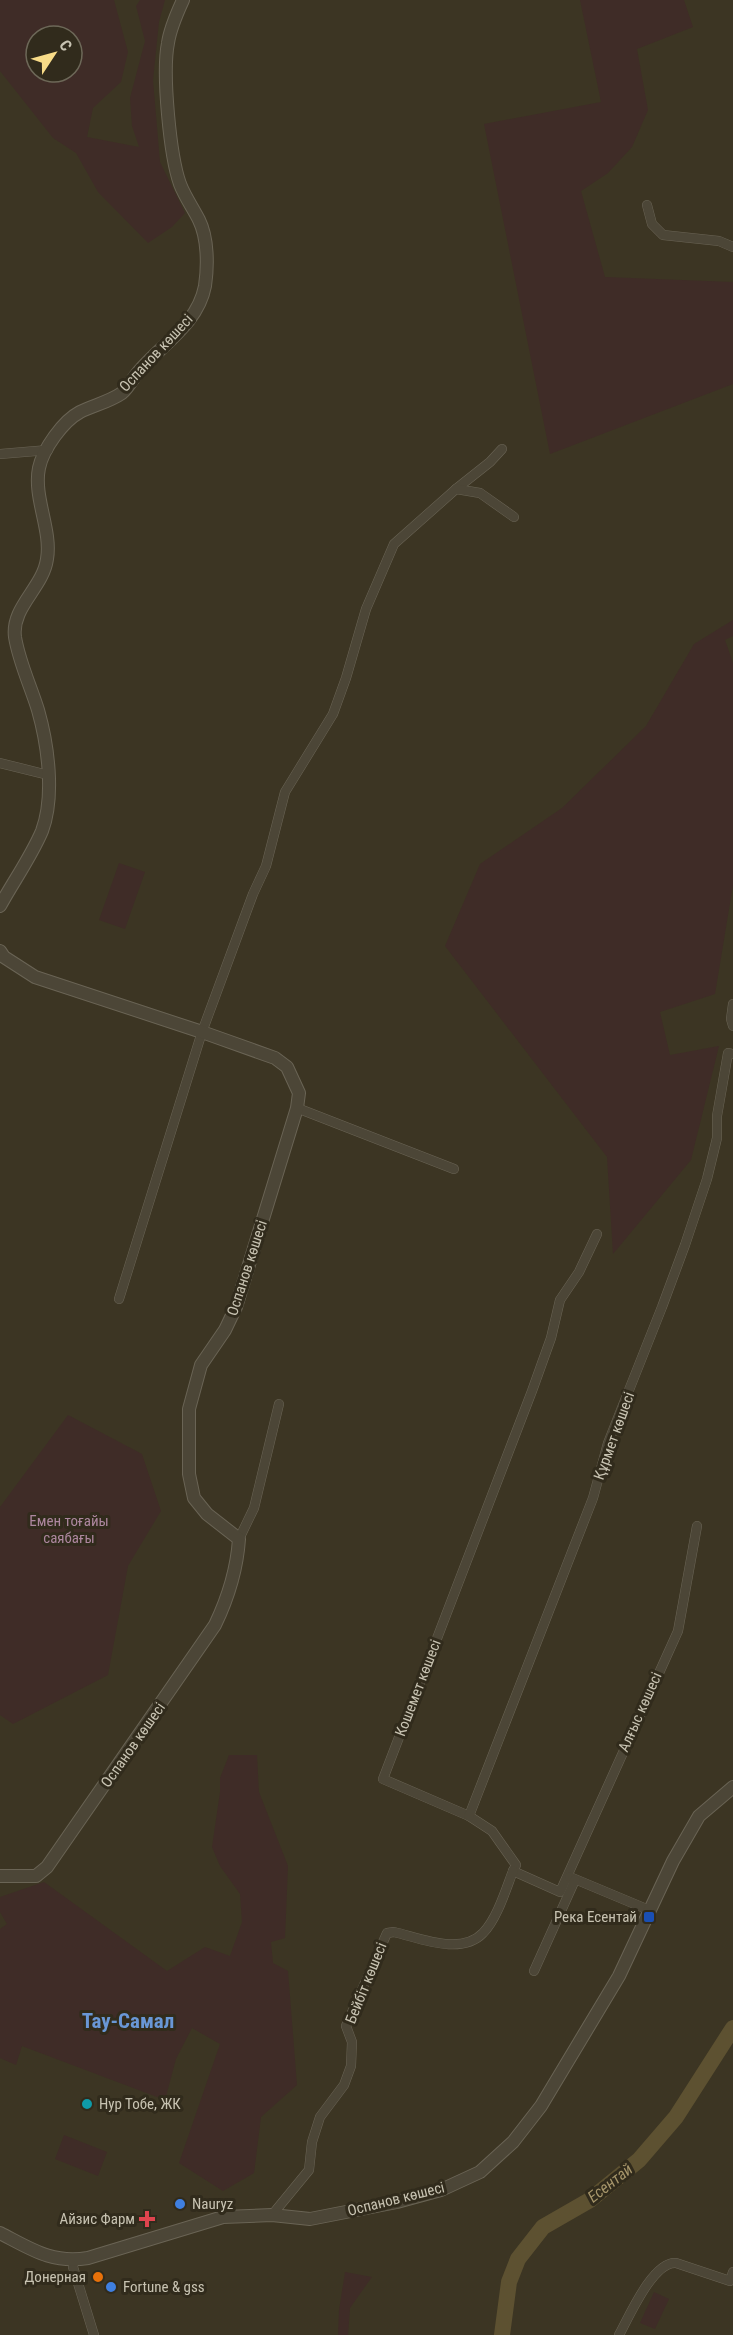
<svg xmlns="http://www.w3.org/2000/svg" width="733" height="2335" viewBox="0 0 733 2335" font-family="'Roboto Condensed',sans-serif">
<rect width="100%" height="100%" fill="#3c3523"/>
<!-- green -->
<g fill="#3f2c27" fill-rule="evenodd">
<path d="M 0,0 L 114,0 L 128,52 L 121,82 L 93,108 L 87,137 L 139,147 L 132,126 L 130,98 L 145,41 L 136,6 L 140,0 L 165,0 L 159,22 L 153,80 L 160,162 L 185,213 L 172,227 L 148,243 L 98,192 L 76,153 L 53,138 L 0,71 ZM 36,36 L 72,36 L 72,72 L 36,72 Z"/>
<polygon points="580,0 684,0 693,27 637,49 648,110 632,147 608,173 581,191 605,277 733,282 733,384 550,454 484,124 601,102"/>
<polygon points="733,620 733,636 725,640 733,663 733,885 715,994 660,1012 670,1055 719,1046 691,1160 613,1254 607,1157 445,946 480,864 562,808 646,726 694,644"/>
<polygon points="119,863 145,872 125,929 99,920"/>
<polygon points="68,1415 142,1454 161,1511 128,1566 108,1675 13,1724 0,1715 0,1507"/>
<polygon points="229,1755 257,1755 259,1792 288,1866 285,1938 271,1942 273,1963 288,1971 297,2085 261,2117 254,2173 223,2191 179,2163 220,2044 192,2028 176,2059 165,2100 22,2046 16,2065 0,2058 0,1929 7,1924 0,1912 0,1897 44,1882 167,1971 205,1947 230,1956 242,1922 240,1894 220,1866 212,1847 220,1792 220,1778"/>
<polygon points="64,2135 107,2152 98,2176 55,2159"/>
<polygon points="345,2272 372,2277 350,2308 348,2335 338,2335 339,2310"/>
<polygon points="654,2292 669,2299 655,2329 640,2323"/>
</g>
<g fill="none" stroke-linecap="round" stroke-linejoin="round">
<!-- river -->
<polyline stroke="#5d5131" stroke-width="16" points="502,2335 509,2282 518,2259 543,2227 590,2200 639,2160 676,2117 733,2028"/>
<!-- minor casing -->
<g stroke="#6a6455" stroke-width="10">
<g id="minor">
<polyline points="647,205 652,224 663,235 719,241 733,247"/>
<polyline points="0,454 48,450"/>
<polyline points="456,489 490,462 502,449"/>
<polyline points="0,763 48,775"/>
<polyline points="733,1004 731,1019 733,1026"/>
<polyline points="297,1108 454,1169"/>
<polyline points="597,1234 579,1272 560,1300 551,1338 532,1391 383,1779 469,1816 492,1831 516,1865 513,1871 560,1892 678,1631 697,1526"/>
<polyline points="119,1299 202,1032 253,894 266,866 285,792 333,714 346,678 366,609 394,544 456,489 480,493 514,517"/>
<polyline points="239,1539 254,1508 279,1404"/>
<polyline points="469,1816 593,1498 608,1443 662,1307 685,1245 707,1179 717,1138 717,1116 728,1053 733,1054"/>
<polyline points="570,1877 649,1910"/>
<polyline points="534,1971 575,1880"/>
<path d="M 272,2215 L 309,2170 L 312,2142 L 320,2117 L 344,2085 L 351,2066 L 352,2042 L 346,2026 L 387,1933 L 394,1932 C 420,1938 461,1956 483,1933 C 497,1919 506,1889 513,1871"/>
<polyline points="74,2260 73,2267 94,2335"/>
<path d="M 619,2335 C 629,2317 653,2261 676,2263 L 730,2281 L 733,2272"/>
</g>
</g>
<!-- tertiary casing -->
<g stroke="#6a6455" stroke-width="14">
<g id="tertiary">
<path d="M 0,906 C 13,882 31,857 42,831 C 55,796 48,745 38,710 C 31,687 19,662 15,637 C 11,607 43,588 47,559 C 52,530 33,497 39,468 C 43,449 63,421 80,412 C 94,405 109,402 122,393 C 129,387 134,376 141,369 C 164,343 198,323 205,286 C 208,266 208,238 199,220 C 193,208 185,197 180,184 C 170,156 162,73 168,43 C 170,29 177,13 183,0"/>
<path d="M 0,951 L 4,957 L 35,977 L 202,1032 L 275,1058 L 287,1067 L 299,1093 L 297,1108 L 236,1307 L 225,1330 L 201,1365 L 189,1409 L 189,1474 L 194,1498 L 207,1514 L 239,1539 C 237,1569 228,1598 215,1625 L 47,1867 L 36,1876 L 0,1876"/>
<path d="M 0,2233 C 31,2249 52,2264 88,2258 L 223,2217 L 272,2215 L 310,2219 L 397,2202 L 441,2190 L 480,2172 L 513,2142 L 541,2106 L 619,1976 L 673,1861 L 699,1816 L 733,1787"/>
</g>
</g>
<!-- minor -->
<use href="#minor" stroke="#4c4637" stroke-width="9"/>
<!-- tertiary -->
<use href="#tertiary" stroke="#4c4637" stroke-width="12"/>
</g>
<!-- markers -->
<rect fill="#1a4fb4" stroke="#312b1c" stroke-width="2" x="643" y="1911" width="12" height="12" rx="3"/>
<circle fill="#0f9aa8" stroke="#312b1c" stroke-width="2" cx="87" cy="2104" r="6"/>
<g fill="#3f7fe0" stroke="#312b1c" stroke-width="2">
<circle cx="180" cy="2204" r="6"/>
<circle cx="111" cy="2287" r="6"/>
</g>
<path fill="#e0444e" stroke="#312b1c" stroke-width="2" d="M144 2210h6v6h6v6h-6v6h-6v-6h-6v-6h6z"/>
<circle fill="#e8710a" stroke="#312b1c" stroke-width="2" cx="98" cy="2277" r="6"/>
<g text-anchor="middle" dominant-baseline="central" stroke-width="6" stroke-linejoin="round" paint-order="stroke">
<!-- street labels -->
<g font-size="15" fill="#c8c3b2" stroke="#312b1c">
<text transform="translate(156 353) rotate(-47)">Оспанов көшесі</text>
<text transform="translate(247 1268) rotate(-72)">Оспанов көшесі</text>
<text transform="translate(614 1436) rotate(-70)">Құрмет көшесі</text>
<text transform="translate(418 1688) rotate(-69)">Кошемет көшесі</text>
<text transform="translate(640 1712) rotate(-66)">Алғыс көшесі</text>
<text transform="translate(133 1745) rotate(-55)">Оспанов көшесі</text>
<text transform="translate(366 1983) rotate(-68)">Бейбіт көшесі</text>
<text transform="translate(396 2199) rotate(-14)">Оспанов көшесі</text>
</g>
<!-- park labels -->
<g font-size="15" fill="#ad879f" stroke="#312b1c">
<text x="69" y="1521">Емен тоғайы<tspan x="69" dy="17">саябағы</tspan></text>
</g>
<!-- poi labels -->
<g font-size="15" fill="#c8c3b2" stroke="#312b1c" text-anchor="end">
<text x="637" y="1917">Река Есентай</text>
<text x="99" y="2104" text-anchor="start">Нур Тобе, ЖК</text>
<text x="192" y="2204" text-anchor="start">Nauryz</text>
<text x="135" y="2219">Айзис Фарм</text>
<text x="86" y="2277">Донерная</text>
<text x="123" y="2287" text-anchor="start">Fortune &amp; gss</text>
</g>
<!-- water labels -->
<g font-size="16" font-style="italic" fill="#a7966b" stroke="#312b1c">
<text transform="translate(610 2183) rotate(-38)">Есентай</text>
</g>
<!-- district labels -->
<g font-size="21" font-weight="bold" fill="#6997d6" stroke="#312b1c">
<text x="128" y="2021">Тау-Самал</text>
</g>
</g>
<!-- north arrow -->
<g transform="translate(54 54) rotate(54)"><circle r="28" fill="#312b1c" stroke="#6d6858" stroke-width="1.5"/>
<path d="M0-4.5L10 22L0 15L-10 22Z" fill="#f8dc88"/>
<text y="-9" font-size="16" font-weight="bold" text-anchor="middle" fill="#c8c3b2">С</text>
</g>
</svg>
